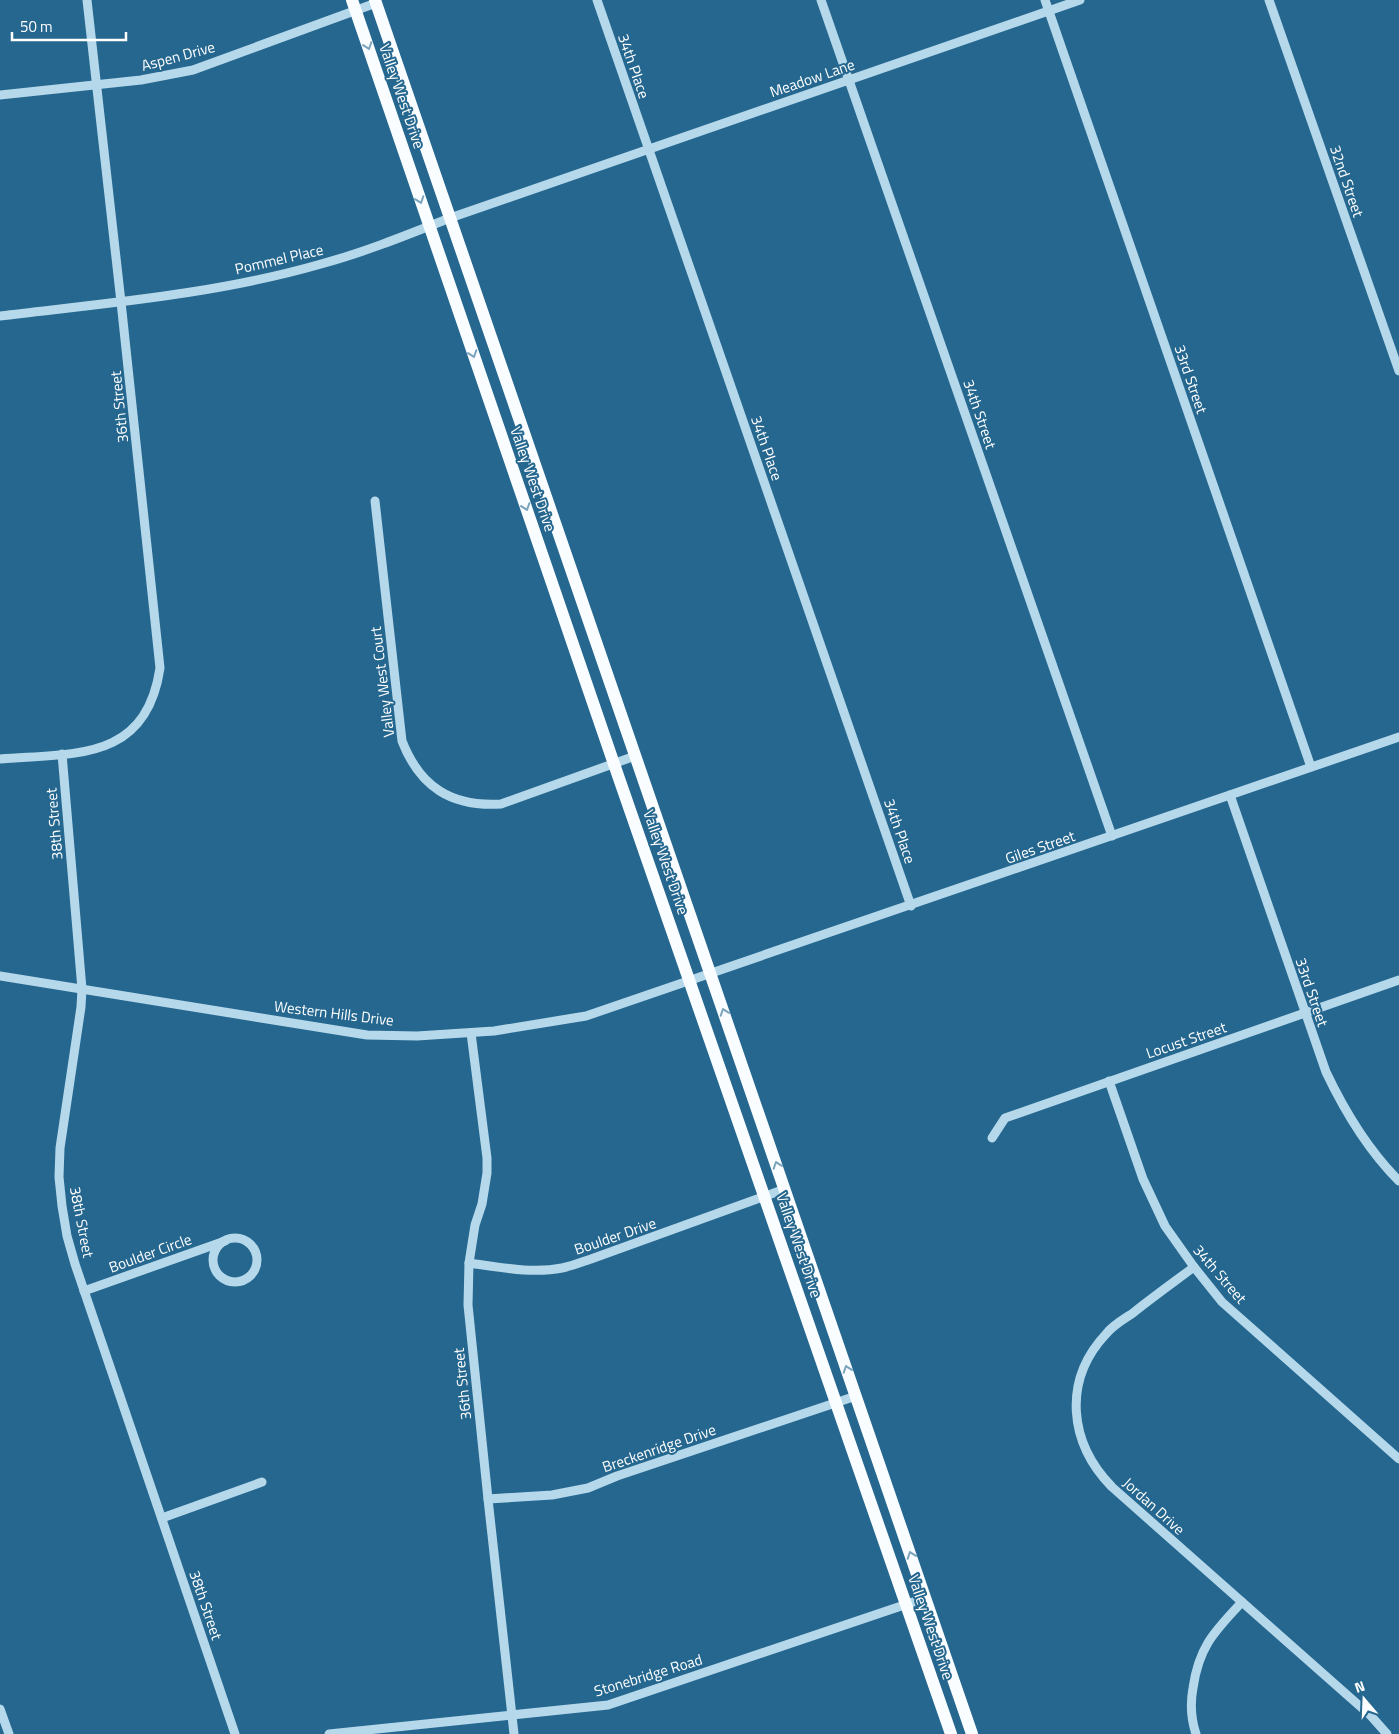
<svg xmlns="http://www.w3.org/2000/svg" width="1399" height="1734" viewBox="0 0 1399 1734" font-family="'Titillium Web',sans-serif">
<rect width="100%" height="100%" fill="#25678f"/>
<g fill="none" stroke-linecap="round" stroke-linejoin="round">
<!-- minor -->
<g stroke="#b5d8eb" stroke-width="9">
<polyline points="597,0 911,906"/>
<polyline points="821,0 1112,836"/>
<polyline points="1045,0 1311,767"/>
<polyline points="1269,0 1399,371"/>
<polyline points="0,95 141,80 193,70 376,3"/>
<path d="M 0,316 C 108,303 217,294 321,264 C 365,252 407,235 450,218 L 1080,0"/>
<path d="M 375,501 L 402,741 C 420,787 451,807 501,804 L 635,756"/>
<polyline points="62,754 82,989 81,1007 60,1148 59,1177 62,1206 67,1236 75,1264 235,1734"/>
<path d="M 0,759 C 74,753 146,762 160,668 L 121,302 L 87,0"/>
<path d="M 1230,795 L 1326,1072 C 1345,1112 1367,1149 1399,1181"/>
<polyline points="0,976 367,1035 417,1036 494,1031 586,1016 1399,737"/>
<polyline points="471,1033 487,1158 487,1173 482,1204 475,1225 469,1263 468,1305 488,1499 514,1734"/>
<polyline points="1109,1081 1143,1179 1165,1226 1194,1267 1222,1302 1399,1459"/>
<polyline points="992,1138 1005,1118 1399,980"/>
<circle cx="235" cy="1260" r="22"/>
<path d="M 469,1263 C 499,1267 532,1274 562,1268 C 572,1266 582,1262 591,1259 L 785,1189"/>
<path d="M 1194,1267 C 1174,1282 1153,1297 1133,1313 C 1124,1319 1113,1325 1106,1334 C 1062,1381 1069,1443 1112,1487 L 1371,1716 L 1387,1734"/>
<polyline points="84,1291 225,1241"/>
<polyline points="488,1499 552,1495 588,1488 617,1476 856,1396"/>
<polyline points="162,1518 262,1482"/>
<polyline points="0,1709 9,1734"/>
<polyline points="329,1734 608,1705 925,1598"/>
<path d="M 1196,1734 C 1191,1719 1190,1704 1193,1688 C 1199,1646 1215,1631 1242,1602"/>
</g>
<!-- major -->
<g stroke="#fafdff" stroke-width="12">
<polyline points="352,0 614,764 951,1734"/>
<polyline points="375,0 972,1734"/>
</g>
</g>
<!-- one-way arrows -->
<defs><path id="oneway-chevron" d="M-2-3.5L2.5 0L-2 3.5" fill="none" stroke-width="1.6" stroke-linecap="round" stroke-linejoin="round" transform="scale(1.25)"/></defs>
<g stroke="#7aa3bc">
<use href="#oneway-chevron" transform="translate(368 46) rotate(71)"/>
<use href="#oneway-chevron" transform="translate(420 200) rotate(71)"/>
<use href="#oneway-chevron" transform="translate(473 354) rotate(71)"/>
<use href="#oneway-chevron" transform="translate(526 507) rotate(71)"/>
<use href="#oneway-chevron" transform="translate(724 1012) rotate(-109)"/>
<use href="#oneway-chevron" transform="translate(777 1165) rotate(-109)"/>
<use href="#oneway-chevron" transform="translate(847 1369) rotate(-109)"/>
<use href="#oneway-chevron" transform="translate(911 1555) rotate(-109)"/>
</g>
<g text-anchor="middle" dominant-baseline="central" stroke-width="4" stroke-linejoin="round" paint-order="stroke">
<!-- street labels -->
<g font-size="15" fill="#fff" stroke="#25678f">
<text transform="translate(178 56) rotate(-15)">Aspen Drive</text>
<text transform="translate(634 66) rotate(71)">34th Place</text>
<text transform="translate(812 78) rotate(-19)">Meadow Lane</text>
<text transform="translate(402 96) rotate(71)">Valley West Drive</text>
<text transform="translate(1347 181) rotate(71)">32nd Street</text>
<text transform="translate(279 259) rotate(-13)">Pommel Place</text>
<text transform="translate(1191 379) rotate(71)">33rd Street</text>
<text transform="translate(119 407) rotate(-96)">36th Street</text>
<text transform="translate(980 414) rotate(71)">34th Street</text>
<text transform="translate(767 448) rotate(71)">34th Place</text>
<text transform="translate(533 479) rotate(71)">Valley West Drive</text>
<text transform="translate(382 682) rotate(-97)">Valley West Court</text>
<text transform="translate(54 824) rotate(-95)">38th Street</text>
<text transform="translate(900 831) rotate(71)">34th Place</text>
<text transform="translate(1040 847) rotate(-19)">Giles Street</text>
<text transform="translate(666 862) rotate(71)">Valley West Drive</text>
<text transform="translate(1312 992) rotate(71)">33rd Street</text>
<text transform="translate(334 1013) rotate(7)">Western Hills Drive</text>
<text transform="translate(1186 1040) rotate(-19)">Locust Street</text>
<text transform="translate(82 1222) rotate(79)">38th Street</text>
<text transform="translate(615 1236) rotate(-19)">Boulder Drive</text>
<text transform="translate(799 1245) rotate(71)">Valley West Drive</text>
<text transform="translate(150 1253) rotate(-20)">Boulder Circle</text>
<text transform="translate(1220 1274) rotate(49)">34th Street</text>
<text transform="translate(462 1384) rotate(-96)">36th Street</text>
<text transform="translate(659 1448) rotate(-19)">Breckenridge Drive</text>
<text transform="translate(1154 1506) rotate(42)">Jordan Drive</text>
<text transform="translate(206 1605) rotate(71)">38th Street</text>
<text transform="translate(931 1627) rotate(71)">Valley West Drive</text>
<text transform="translate(648 1675) rotate(-17)">Stonebridge Road</text>
</g>
</g>
<!-- north arrow -->
<g transform="translate(1364 1699) rotate(341)" stroke="#25678f" stroke-width="4" paint-order="stroke">
<path d="M0-4L9 19L0 12L-9 19Z" fill="#ffffff"/>
<text y="-8" font-size="14" font-weight="bold" text-anchor="middle" fill="#ffffff">N</text>
</g>
<!-- scale -->
<path d="M12 32v8h114v-8" fill="none" stroke="#ffffff" stroke-width="2.5"/>
<text x="20" y="32" font-size="15" fill="#ffffff" stroke="#25678f" stroke-width="4" paint-order="stroke">50 m</text>
</svg>
